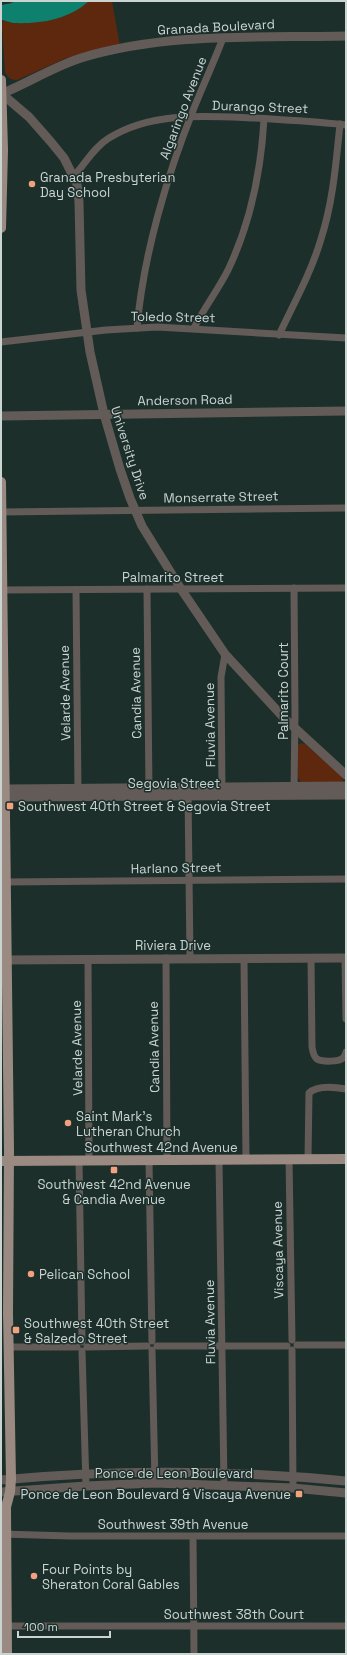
<svg xmlns="http://www.w3.org/2000/svg" width="347" height="1655" viewBox="0 0 347 1655" font-family="'Space Grotesk',sans-serif">
<rect width="100%" height="100%" fill="#1c2f2b"/>
<!-- green -->
<g fill="#5d280d">
<path d="M 10,1 L 112,1 L 120,46 L 80,54 L 64,59 L 17,80 C 11,80 8,78 5,72 L 2,25 L 3,20 L 11,22 Z"/>
<polygon points="301,743 305,744 344,778 342,782 302,783 298,778 298,745"/>
</g>
<!-- water -->
<path fill="#0d806e" d="M 14,1 L 89,1 C 68,20 40,24 13,23 C 8,22 5,20 1,20 L 1,5 L 12,3 Z"/>
<g fill="none" stroke-linecap="round" stroke-linejoin="round">
<!-- minor -->
<g stroke="#635b57" stroke-width="7">
<path d="M 74,176 C 85,164 94,147 109,138 C 152,111 206,116 255,118 C 285,120 316,121 346,125"/>
<path d="M 137,328 C 143,256 167,175 194,108 C 203,85 214,62 223,38"/>
<path d="M 194,328 C 204,308 218,290 228,270 C 251,222 261,171 264,119"/>
<path d="M 279,335 C 294,303 311,273 321,239 C 333,202 336,163 340,124"/>
<polyline points="1,342 106,330 157,327 346,338"/>
<polyline points="1,512 346,508"/>
<polyline points="147,589 149,792"/>
<polyline points="1,590 346,588"/>
<polyline points="76,590 78,792"/>
<polyline points="222,791 221,677 225,654"/>
<polyline points="294,791 295,714 294,588"/>
<polyline points="188,793 190,958"/>
<polyline points="5,882 346,879"/>
<polyline points="166,958 167,1160"/>
<polyline points="244,958 246,1159"/>
<path d="M 311,958 L 312,1047 C 313,1051 313,1056 317,1059 C 322,1062 339,1062 343,1058 C 345,1056 345,1055 346,1052"/>
<polyline points="345,958 346,1019"/>
<polyline points="88,959 89,1160"/>
<polyline points="289,1159 292,1340"/>
<path d="M 308,1159 L 309,1093 C 317,1085 335,1087 346,1089"/>
<polyline points="79,1160 82,1342"/>
<polyline points="149,1160 152,1341"/>
<polyline points="219,1160 224,1484"/>
<polyline points="297,1345 346,1345"/>
<polyline points="157,1346 287,1346"/>
<polyline points="8,1347 77,1347"/>
<polyline points="87,1347 147,1346"/>
<polyline points="152,1350 155,1483"/>
<polyline points="292,1350 293,1488"/>
<polyline points="82,1351 86,1486"/>
<polyline points="1,1534 70,1536 346,1536"/>
<polyline points="193,1537 194,1654"/>
<polyline points="1,1626 346,1626"/>
</g>
<!-- tertiary -->
<g stroke="#635b57" stroke-width="9">
<path d="M 1,94 C 28,83 53,67 81,58 C 167,32 258,38 346,36"/>
<polyline points="2,94 29,117 51,142 64,158 77,184 79,202 81,290 90,352 104,414 120,469 130,498 142,526 181,589 225,654 284,718 346,775"/>
<polyline points="1,416 346,411"/>
<polyline points="346,786 9,789 4,792 9,797 12,797 346,795"/>
<polyline points="1,960 346,958"/>
<path d="M 1,1480 C 116,1469 231,1470 346,1481"/>
<polyline points="1,1492 86,1486 155,1483 293,1488 346,1493"/>
</g>
<!-- primary -->
<g stroke="#9a8a82" stroke-width="10">
<polyline points="1,80 3,150 1,228"/>
<polyline points="1,482 9,1150 8,1313 11,1479 10,1492 6,1507 7,1654"/>
<polyline points="1,1161 346,1159"/>
</g>
</g>
<!-- markers -->
<g fill="#f1a17d" stroke="#1c2f2b" stroke-width="1.5">
<circle cx="32" cy="184" r="4"/>
<rect x="6" y="802" width="8" height="8" rx="2"/>
<circle cx="68" cy="1123" r="4"/>
<rect x="110" y="1166" width="8" height="8" rx="2"/>
<circle cx="31" cy="1274" r="4"/>
<rect x="12" y="1326" width="8" height="8" rx="2"/>
<rect x="295" y="1490" width="8" height="8" rx="2"/>
<circle cx="34" cy="1576" r="4"/>
</g>
<g text-anchor="middle" dominant-baseline="central" stroke-width="3" stroke-linejoin="round" paint-order="stroke">
<!-- street labels -->
<g font-size="13" fill="#cad5d2" stroke="#1c2f2b">
<text transform="translate(216 27) rotate(-3)">Granada Boulevard</text>
<text transform="translate(260 107) rotate(2)">Durango Street</text>
<text transform="translate(183 108) rotate(-69)">Algaringo Avenue</text>
<text transform="translate(173 317) rotate(1)">Toledo Street</text>
<text transform="translate(185 400) rotate(-1)">Anderson Road</text>
<text transform="translate(130 453) rotate(72)">University Drive</text>
<text transform="translate(221 497) rotate(-1)">Monserrate Street</text>
<text x="173" y="577">Palmarito Street</text>
<text transform="translate(283 691) rotate(-90)">Palmarito Court</text>
<text transform="translate(65 693) rotate(-91)">Velarde Avenue</text>
<text transform="translate(136 693) rotate(-91)">Candia Avenue</text>
<text transform="translate(210 725) rotate(-91)">Fluvia Avenue</text>
<text x="174" y="783">Segovia Street</text>
<text transform="translate(176 868) rotate(-1)">Harlano Street</text>
<text x="173" y="945">Riviera Drive</text>
<text transform="translate(154 1047) rotate(-91)">Candia Avenue</text>
<text transform="translate(77 1048) rotate(-91)">Velarde Avenue</text>
<text x="161" y="1147">Southwest 42nd Avenue</text>
<text transform="translate(278 1250) rotate(-91)">Viscaya Avenue</text>
<text transform="translate(210 1322) rotate(-91)">Fluvia Avenue</text>
<text x="174" y="1473">Ponce de Leon Boulevard</text>
<text x="173" y="1524">Southwest 39th Avenue</text>
<text x="234" y="1614">Southwest 38th Court</text>
</g>
<!-- poi labels -->
<g font-size="13" fill="#cad5d2" stroke="#1c2f2b" text-anchor="start">
<text x="40" y="177">Granada Presbyterian<tspan x="40" dy="15">Day School</tspan></text>
<text x="18" y="806">Southwest 40th Street &amp; Segovia Street</text>
<text x="76" y="1116">Saint Mark's<tspan x="76" dy="15">Lutheran Church</tspan></text>
<text x="114" y="1184" text-anchor="middle">Southwest 42nd Avenue<tspan x="114" dy="15">&amp; Candia Avenue</tspan></text>
<text x="39" y="1274">Pelican School</text>
<text x="24" y="1323">Southwest 40th Street<tspan x="24" dy="15">&amp; Salzedo Street</tspan></text>
<text x="291" y="1494" text-anchor="end">Ponce de Leon Boulevard &amp; Viscaya Avenue</text>
<text x="42" y="1569">Four Points by<tspan x="42" dy="15">Sheraton Coral Gables</tspan></text>
</g>
</g>
<!-- border -->
<rect width="347" height="1655" fill="none" stroke="#cad5d2" stroke-width="4"/>
<!-- scale -->
<path d="M18 1631v6h92v-6" fill="none" stroke="#cad5d2" stroke-width="2"/>
<text x="24" y="1631" font-size="12" fill="#cad5d2" stroke="#1c2f2b" stroke-width="3" paint-order="stroke">100 m</text>
</svg>
